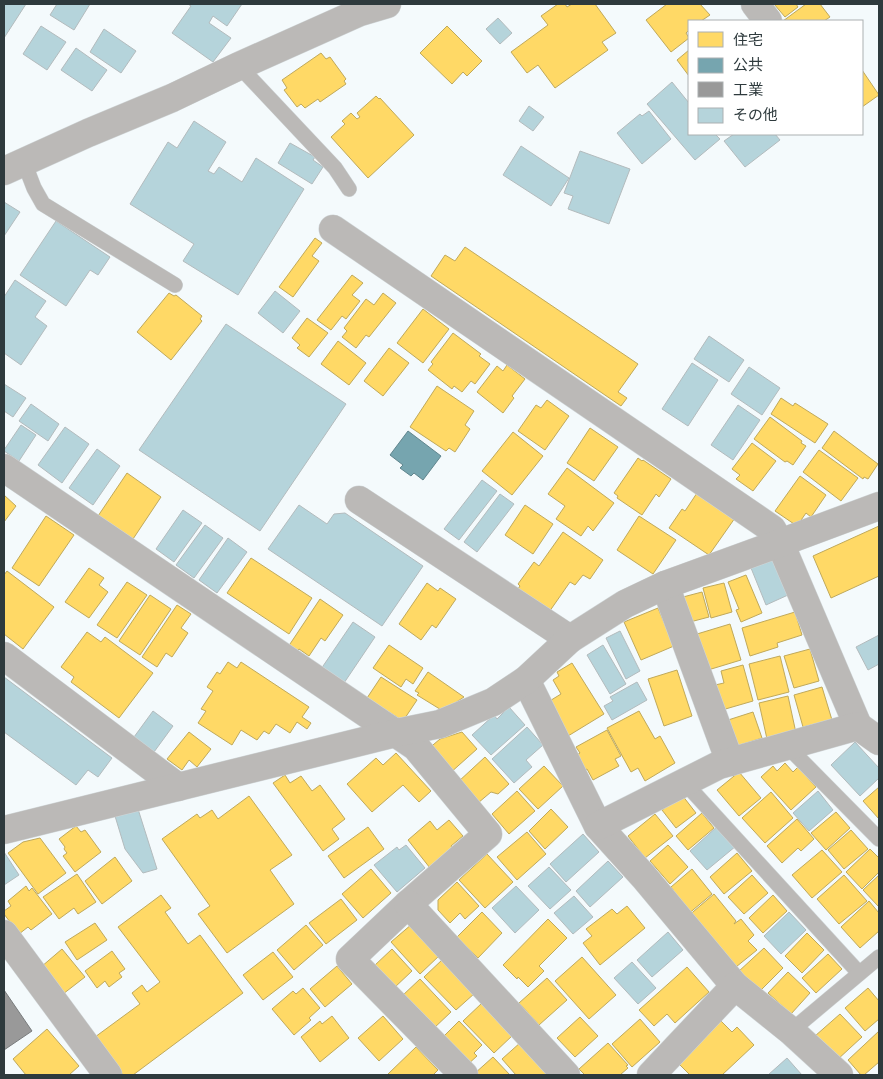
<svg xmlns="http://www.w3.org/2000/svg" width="883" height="1079" viewBox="0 0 883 1079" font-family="'Sofia Sans Condensed','Noto Sans JP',sans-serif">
<rect width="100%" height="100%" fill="#f4fafc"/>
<!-- homes -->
<g fill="#ffd966" stroke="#c0a95a">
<polygon points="558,4 565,4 567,7 572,4 595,4 616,33 602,42 608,50 555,88 538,65 527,73 511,52 548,25 541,16"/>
<polygon points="667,4 700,4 710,15 701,21 689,21 689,30 686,33 689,38 671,52 646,20"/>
<polygon points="774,4 796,4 798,7 785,17"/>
<polygon points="806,4 820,4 830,17 824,21 783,21"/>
<polygon points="447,26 482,61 467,76 463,72 452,84 420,53"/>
<polygon points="689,50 689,76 677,60"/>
<polygon points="321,53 326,59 330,57 346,79 344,81 346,84 320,102 318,99 305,108 301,104 297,107 284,90 287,88 282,80"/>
<polygon points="862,70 879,95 862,107"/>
<polygon points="376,96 379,99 380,98 414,135 368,178 331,137 345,124 342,121 351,113 357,119 360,117 357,113"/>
<polygon points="315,238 322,243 312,256 319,261 293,297 279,287"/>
<polygon points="465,247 638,364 618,392 627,398 621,406 431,276 445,255 455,261"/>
<polygon points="352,275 363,283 352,295 360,301 346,319 342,316 331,330 317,320"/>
<polygon points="169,293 174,296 176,295 202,316 200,319 202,321 171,360 137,332"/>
<polygon points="383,293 396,303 369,337 366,335 356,348 342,337 347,331 344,328 366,299 374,305"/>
<polygon points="423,309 449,329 423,363 397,343"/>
<polygon points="307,318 328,333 309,357 297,348 300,345 292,338"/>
<polygon points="453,333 481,354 479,356 490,364 475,384 471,381 462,392 454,386 452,389 428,370 433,364 431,362"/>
<polygon points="338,341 366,363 349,385 321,364"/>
<polygon points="389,348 409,363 383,396 364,381"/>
<polygon points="507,365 525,379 512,396 514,398 503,413 477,392 497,366 503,371"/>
<polygon points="437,386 474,411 465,425 470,429 455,452 449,448 446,451 410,427"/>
<polygon points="781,398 793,406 795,403 828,424 815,443 771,414"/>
<polygon points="547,400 569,416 545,450 518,431 536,405 541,408"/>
<polygon points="770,417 802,441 801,443 806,446 793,465 787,461 785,462 754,439"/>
<polygon points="590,428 618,447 594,481 567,463"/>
<polygon points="834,431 878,464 868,479 864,477 863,479 822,448"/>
<polygon points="513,432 543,456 512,495 482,471"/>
<polygon points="752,443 776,461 753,491 736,479 740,475 732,469"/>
<polygon points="819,450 858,478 841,501 803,472"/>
<polygon points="638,458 642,461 643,460 671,479 659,497 656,494 642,515 617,498 618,496 614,493"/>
<polygon points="567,468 614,503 593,531 588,526 581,536 556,519 565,506 548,494"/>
<polygon points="127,473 161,497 131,542 96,519"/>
<polygon points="800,476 826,495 811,517 806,513 797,526 775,511"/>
<polygon points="697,493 735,518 709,555 669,528 682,509 685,511"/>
<polygon points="4,495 16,506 4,522"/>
<polygon points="525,505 553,524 533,554 505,535"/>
<polygon points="46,516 74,535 39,586 12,568"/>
<polygon points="639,516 676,540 653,574 617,550"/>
<polygon points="879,526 879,576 831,598 813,556"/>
<polygon points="563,532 603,560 590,579 583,575 575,585 570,582 547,615 515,593 520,586 518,584 534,562 539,566"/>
<polygon points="251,558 312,598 289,634 227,593"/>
<polygon points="89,568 104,578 99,585 108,592 89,618 65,602"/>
<polygon points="7,571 54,607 23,649 4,634 4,575"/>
<polygon points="746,575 762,613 741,622 736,610 739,609 728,582"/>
<polygon points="127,582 147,595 117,638 97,625"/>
<polygon points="427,583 438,591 440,588 456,599 436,628 432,625 421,640 399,624"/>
<polygon points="724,583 732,612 711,618 703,588"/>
<polygon points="702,592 709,617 690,622 683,597"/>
<polygon points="150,595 171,609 140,655 119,641"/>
<polygon points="320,599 343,615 325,641 321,638 309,656 299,649 296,653 288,647"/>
<polygon points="177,605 191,614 181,628 188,633 172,657 166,653 157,667 142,657"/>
<polygon points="658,608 674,646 641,660 624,622"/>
<polygon points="795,612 802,635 777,643 778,647 750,656 742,628"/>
<polygon points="730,624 741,660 708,670 697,634"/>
<polygon points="87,632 101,642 105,637 153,673 119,718 71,682 74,677 61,667"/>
<polygon points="389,645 423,668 413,684 406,679 401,687 373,668"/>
<polygon points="810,649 819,681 794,688 784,656"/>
<polygon points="780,656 789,692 758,700 749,664"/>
<polygon points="228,662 237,668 241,662 309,707 302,717 311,723 307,729 297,722 290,733 276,724 269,734 264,731 257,740 241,730 232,745 198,723 206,711 201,709 213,691 207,687 217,672 220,674"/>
<polygon points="572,663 604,714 568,736 548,702 561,694 553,680 559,676 557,672"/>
<polygon points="743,665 753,701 722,710 715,685 724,683 721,671"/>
<polygon points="677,670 692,716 664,726 648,679"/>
<polygon points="428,672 464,697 443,711 417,695 419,693 415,691"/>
<polygon points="381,677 417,700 403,721 367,698"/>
<polygon points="822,687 832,720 803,727 794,695"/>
<polygon points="788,696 796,733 767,739 759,703"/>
<polygon points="639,711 655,739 660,736 675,763 645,781 638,768 631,772 607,728"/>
<polygon points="753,712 762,738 734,747 725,721"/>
<polygon points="607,730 621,756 615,759 619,766 593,780 587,769 583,771 575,756 580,753 576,747"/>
<polygon points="189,732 211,749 197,767 189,760 182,770 167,759"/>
<polygon points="462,732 477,749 449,774 427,750 440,739"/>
<polygon points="396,753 431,791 419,802 403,785 372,812 347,784 376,758 383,765"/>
<polygon points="485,757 509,784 498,794 491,792 478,803 458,782"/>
<polygon points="785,763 793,772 798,767 816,787 791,810 761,777 773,766 777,771"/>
<polygon points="544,766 563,786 538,809 519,789"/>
<polygon points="739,772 761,798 739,816 717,790"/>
<polygon points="285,775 290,783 301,776 312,791 320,785 345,819 332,829 339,839 323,851 273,783"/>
<polygon points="879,787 879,819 863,801"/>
<polygon points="517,791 535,811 509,834 492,814"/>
<polygon points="771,792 793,818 765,843 742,818"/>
<polygon points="682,795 696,813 676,828 662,810"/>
<polygon points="249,796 292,855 270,870 294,904 227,953 198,914 210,906 162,839 197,814 200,818 212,810 218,819"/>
<polygon points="551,809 568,827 545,849 529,831"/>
<polygon points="836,812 850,828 826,850 811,833"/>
<polygon points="702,813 714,828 688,850 676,836"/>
<polygon points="655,814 673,836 645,858 628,836"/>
<polygon points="797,819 814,839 801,851 798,848 782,863 767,846"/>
<polygon points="449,820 463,836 451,846 453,849 430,868 408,840 430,821 437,830"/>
<polygon points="76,826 81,832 85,830 101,852 75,872 63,856 67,853 64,849 65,847 59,839"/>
<polygon points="368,827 384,849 344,878 328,856"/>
<polygon points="851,830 868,849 844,869 828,850"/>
<polygon points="527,832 546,854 517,880 497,857"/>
<polygon points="40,838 66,873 38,894 8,853 23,842"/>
<polygon points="668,845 688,867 670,884 650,861"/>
<polygon points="870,849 879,858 879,872 862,889 846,872"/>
<polygon points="822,850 842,872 812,898 792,875"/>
<polygon points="737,853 752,871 724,894 710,877"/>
<polygon points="487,854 513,882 485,908 459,880"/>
<polygon points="115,857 132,881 102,904 85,881"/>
<polygon points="371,869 391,893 363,918 342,894"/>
<polygon points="692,869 712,894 687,915 672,897 676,894 671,887"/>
<polygon points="77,874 96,902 78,914 74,908 59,919 43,897"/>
<polygon points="752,875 768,893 744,914 728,897"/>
<polygon points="844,875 867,901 839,924 817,899"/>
<polygon points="879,875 879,905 878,906 863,890"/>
<polygon points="457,882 479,906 465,919 460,913 450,923 438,910 438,900"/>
<polygon points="26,886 29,891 32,888 52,914 31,930 28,927 19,934 4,914 4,911 11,906 8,901"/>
<polygon points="714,894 736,921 734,924 741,919 754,935 748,941 757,950 731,971 687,917"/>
<polygon points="161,895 171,908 165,912 188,944 200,935 243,993 133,1075 123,1075 95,1037 140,1004 132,993 142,985 147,992 160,982 118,927"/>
<polygon points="773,895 787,911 763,933 749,918"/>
<polygon points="341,899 357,920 326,944 309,923"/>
<polygon points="869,901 879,913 879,931 860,948 841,927"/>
<polygon points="627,906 645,928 600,965 583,943 592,936 586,929 612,909 617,914"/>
<polygon points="482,912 502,933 478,958 457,937"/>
<polygon points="548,919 567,938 539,966 544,971 528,987 518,977 517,979 503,965"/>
<polygon points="95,923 107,940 77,960 65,942"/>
<polygon points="412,924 440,955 420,974 391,942"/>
<polygon points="306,925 323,945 294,970 277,950"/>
<polygon points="807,933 824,950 802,973 785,956"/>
<polygon points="764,948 783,968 758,993 738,972"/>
<polygon points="62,949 85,977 63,994 41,967"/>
<polygon points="392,949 412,971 394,988 374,966"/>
<polygon points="112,951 125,969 119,973 122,977 109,987 105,981 97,988 85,971"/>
<polygon points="273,952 293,977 263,1000 243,975"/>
<polygon points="828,954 842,969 816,993 802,978"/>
<polygon points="582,957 616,995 589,1019 555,981"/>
<polygon points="443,959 475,993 456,1010 424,977"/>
<polygon points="337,966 352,984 325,1007 310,989"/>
<polygon points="687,967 709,992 675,1023 667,1014 654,1026 639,1010"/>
<polygon points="788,972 810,993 791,1014 768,993"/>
<polygon points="547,978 567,1000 539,1025 519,1003"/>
<polygon points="420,979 451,1012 433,1029 402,996"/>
<polygon points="303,988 320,1008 309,1018 311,1020 294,1035 272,1009 293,991 296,994"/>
<polygon points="868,988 879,1001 879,1019 865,1031 845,1008"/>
<polygon points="482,1003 513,1035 494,1053 463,1021"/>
<polygon points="840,1014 862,1037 837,1060 815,1036"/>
<polygon points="332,1016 349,1038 320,1062 301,1037 320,1021 322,1024"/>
<polygon points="383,1016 403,1039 379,1061 358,1038"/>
<polygon points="580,1017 598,1036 575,1057 557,1038"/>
<polygon points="640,1019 660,1042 632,1067 612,1044"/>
<polygon points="719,1019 732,1032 737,1027 754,1045 722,1075 690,1075 676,1061"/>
<polygon points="459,1021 482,1045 474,1053 477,1056 466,1066 441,1039"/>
<polygon points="47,1029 79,1066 69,1075 26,1075 13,1059"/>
<polygon points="879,1031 879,1062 864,1075 861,1075 848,1060"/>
<polygon points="521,1042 549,1075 516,1075 502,1059"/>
<polygon points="608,1043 628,1065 626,1066 628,1068 620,1075 585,1075 579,1069"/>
<polygon points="416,1047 438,1070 433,1075 389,1075 388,1074"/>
<polygon points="493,1057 510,1075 475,1075 474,1074"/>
</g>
<!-- public -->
<polygon fill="#76a5af" stroke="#60858d" points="408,431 441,456 423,480 414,473 411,476 400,468 403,465 390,455"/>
<!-- industry -->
<polygon fill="#999" stroke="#797c7d" points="4,990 32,1031 4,1050"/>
<!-- building -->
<g fill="#b5d4db" stroke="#b3bbbd">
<polygon points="4,4 26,4 4,38"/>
<polygon points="57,4 90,4 74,30 50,15"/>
<polygon points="188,4 242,4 227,26 213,16 209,23 231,38 213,62 172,33 191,6"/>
<polygon points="498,18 512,33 500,44 486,29"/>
<polygon points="41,26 66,42 47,70 23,54"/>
<polygon points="104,29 136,51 121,73 90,52"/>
<polygon points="76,48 107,70 92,91 61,70"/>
<polygon points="672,82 689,103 689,134 715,134 720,139 695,160 647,104"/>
<polygon points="529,106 544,117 533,131 519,121"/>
<polygon points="649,111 671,139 642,164 617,133 640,114 642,116"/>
<polygon points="194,121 226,142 208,171 214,174 219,167 242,182 256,158 304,189 238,295 183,261 194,244 130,204 168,142 177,148"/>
<polygon points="734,134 775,134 780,140 745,167 724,141"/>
<polygon points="290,143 315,157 313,160 323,167 312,184 278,163"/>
<polygon points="521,146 569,178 551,206 503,175"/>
<polygon points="580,151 630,169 609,224 568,209 573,196 564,193"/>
<polygon points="4,202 20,212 4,236"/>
<polygon points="56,221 110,257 98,275 90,270 66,306 20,275"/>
<polygon points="15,280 46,301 35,317 47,326 21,365 4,353 4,297"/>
<polygon points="275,291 300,311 283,333 258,313"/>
<polygon points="226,324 346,404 260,531 139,450"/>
<polygon points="709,336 744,360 729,382 694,359"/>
<polygon points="692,363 718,380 688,426 662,409"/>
<polygon points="749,367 780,388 762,415 731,394"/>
<polygon points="4,384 26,398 13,417 4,411"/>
<polygon points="31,404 59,424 48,441 19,421"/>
<polygon points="738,405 760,420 733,460 711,445"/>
<polygon points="21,425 36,435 19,461 4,451 4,450"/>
<polygon points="65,427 89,444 62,483 38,465"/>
<polygon points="97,449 120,466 93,505 69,488"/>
<polygon points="482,480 497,491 459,540 444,529"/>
<polygon points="500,494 514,504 477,552 464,542"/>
<polygon points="299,505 327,524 334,514 345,513 423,566 382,626 268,549"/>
<polygon points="183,510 202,523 174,562 156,549"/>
<polygon points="205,525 223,538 194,578 176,565"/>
<polygon points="228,538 247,552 217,593 199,580"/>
<polygon points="774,558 788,595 766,605 751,568"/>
<polygon points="353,622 375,637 344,683 321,669"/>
<polygon points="620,631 640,671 626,679 606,638"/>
<polygon points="879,635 879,664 868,670 856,647"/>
<polygon points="603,645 626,684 610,694 587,655"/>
<polygon points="4,677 112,758 98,777 88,770 76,785 4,732"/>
<polygon points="637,682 647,700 612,720 604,706 613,701 610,697"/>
<polygon points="509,707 525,725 491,755 472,735 494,715 497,719"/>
<polygon points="153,711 173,726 154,752 134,737"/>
<polygon points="527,727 543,745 526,760 532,767 514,783 492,759"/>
<polygon points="855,742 879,768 879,778 860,796 831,765"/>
<polygon points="818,791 833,810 809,831 793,813"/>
<polygon points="138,809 157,869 143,873 125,849 115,816"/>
<polygon points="719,825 736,846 707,870 690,851"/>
<polygon points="583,834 599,852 566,882 550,864"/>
<polygon points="406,845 425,868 397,892 374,865 397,847 399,850"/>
<polygon points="4,852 19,875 4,885"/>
<polygon points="608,861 623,877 590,907 576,891"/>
<polygon points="549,867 571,890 550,909 528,886"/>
<polygon points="516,886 539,910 515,933 492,908"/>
<polygon points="574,896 593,917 573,934 554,913"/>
<polygon points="789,912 806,930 781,954 764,936"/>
<polygon points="668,932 683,950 652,977 637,960"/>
<polygon points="632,962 656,988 638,1004 614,978"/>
<polygon points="787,1058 802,1075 768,1075"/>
</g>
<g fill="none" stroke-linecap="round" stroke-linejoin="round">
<!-- service casing -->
<g stroke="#d1d7d9" stroke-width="16">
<g id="service">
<polyline points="239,66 335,168 349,189"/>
<polyline points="24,162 34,188 43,204 175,285"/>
<polyline points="787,746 879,839"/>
<polyline points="685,783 859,973"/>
<polyline points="791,1031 879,957"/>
</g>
</g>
<!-- minor casing -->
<g stroke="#d1d7d9" stroke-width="29">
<g id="minor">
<polyline points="755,4 768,21"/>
<polyline points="4,171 88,133 172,98 239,66 360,12 387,4"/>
<polyline points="333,229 772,529 780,543 858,726"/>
<polyline points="4,468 416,747 488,834 408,904 350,959 464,1075"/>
<polyline points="359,500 570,639"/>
<polyline points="665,585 730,762"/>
<polyline points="4,656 178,787"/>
<polyline points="526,680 598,826 644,877 735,986 791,1031 839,1075"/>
<polyline points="598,826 719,765 858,726 879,741"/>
<polyline points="4,830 396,733 440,724 493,702 526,680 570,639 625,604 665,585 780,543 879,506"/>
<polyline points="408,904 566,1075"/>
<polyline points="4,934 108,1075"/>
<polyline points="651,1075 735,986"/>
</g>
</g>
<!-- service -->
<use href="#service" stroke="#bbb9b7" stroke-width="15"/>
<!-- minor -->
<use href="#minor" stroke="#bbb9b7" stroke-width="28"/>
</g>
<!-- border -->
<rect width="883" height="1079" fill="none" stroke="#2e3a3d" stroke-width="10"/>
<!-- legend -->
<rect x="688" y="20" width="175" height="115" fill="#ffffff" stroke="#abb0b1"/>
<rect x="698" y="32" width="25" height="15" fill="#ffd966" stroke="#abb0b1"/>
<text x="733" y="45" font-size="15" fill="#2e3a3d">住宅</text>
<rect x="698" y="58" width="25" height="15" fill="#76a5af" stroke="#abb0b1"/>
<text x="733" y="70" font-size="15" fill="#2e3a3d">公共</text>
<rect x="698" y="82" width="25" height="15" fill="#999999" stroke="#abb0b1"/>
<text x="733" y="95" font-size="15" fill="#2e3a3d">工業</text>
<rect x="698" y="108" width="25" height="15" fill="#b5d4db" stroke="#abb0b1"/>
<text x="733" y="120" font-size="15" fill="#2e3a3d">その他</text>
</svg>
